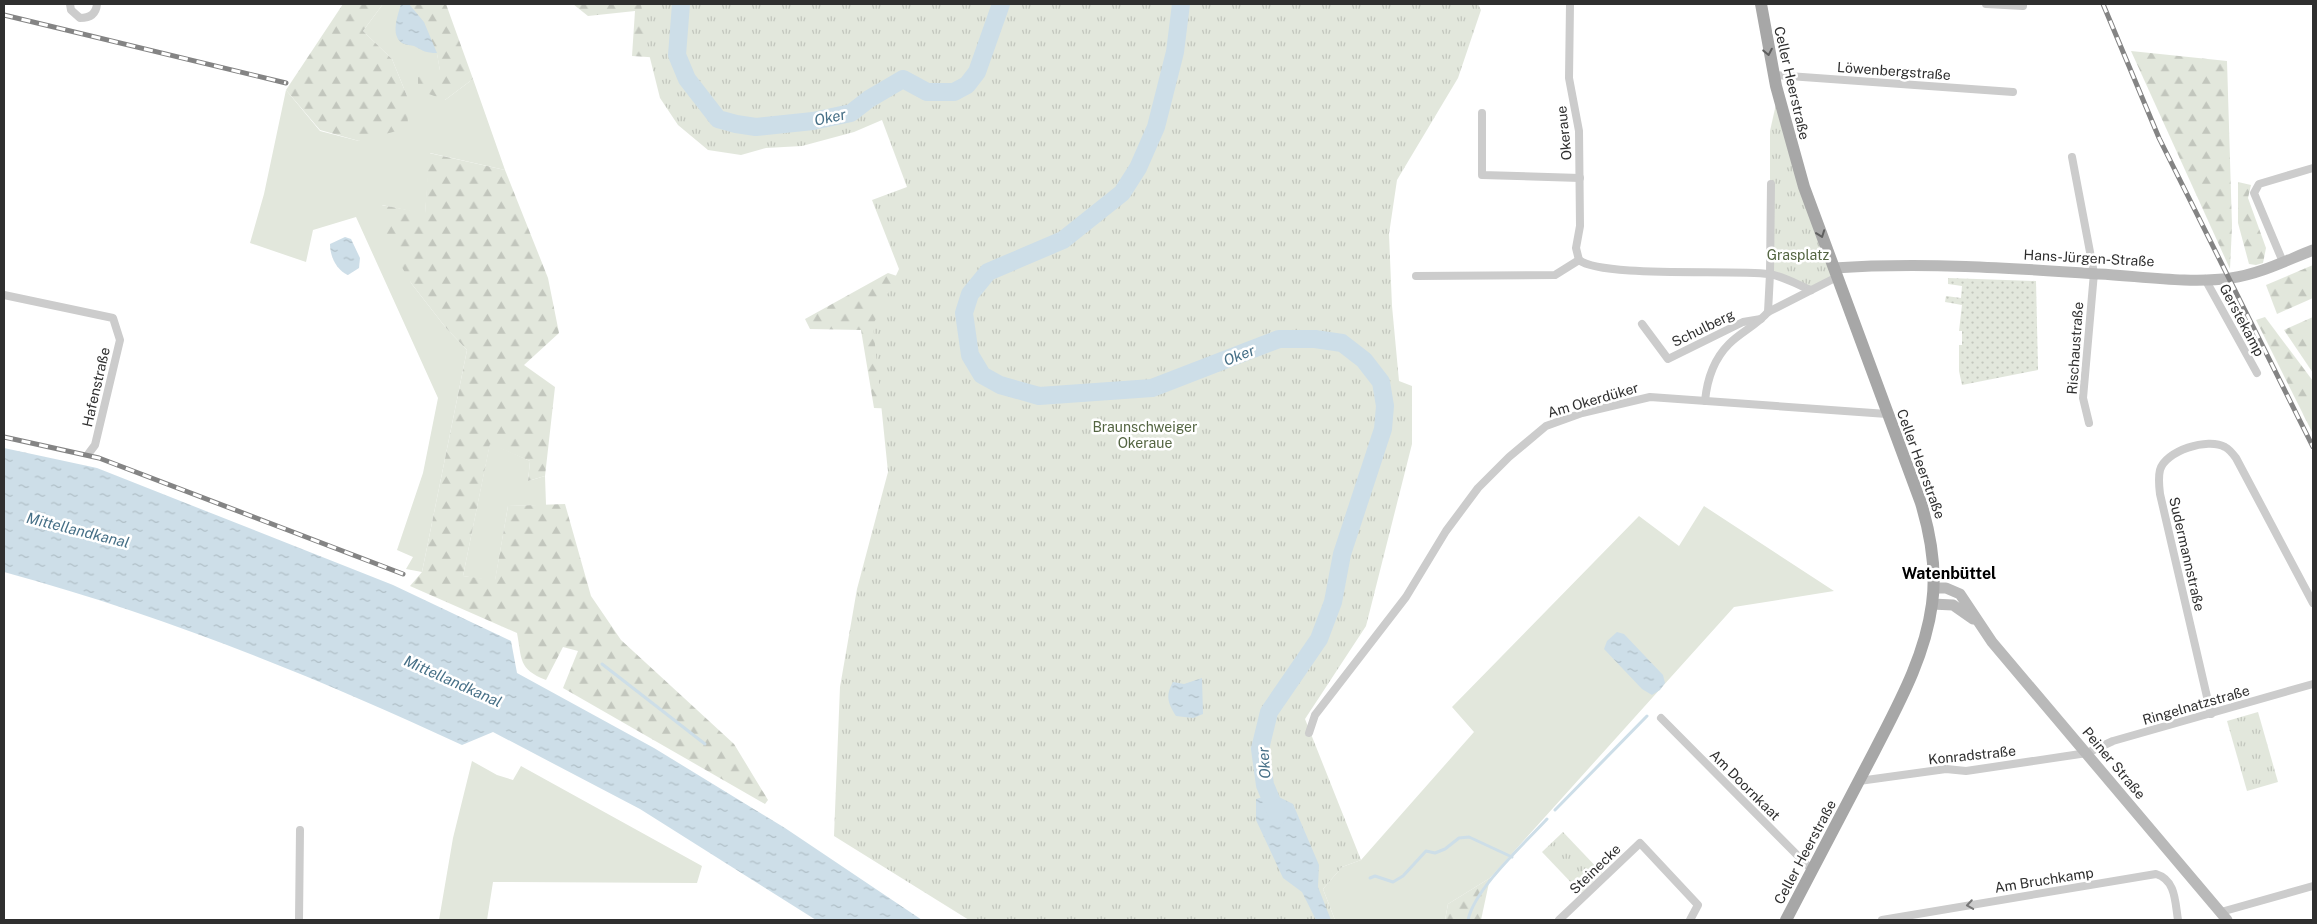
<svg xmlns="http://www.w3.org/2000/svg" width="2317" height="924" viewBox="0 0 2317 924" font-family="'Public Sans',sans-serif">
<defs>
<pattern id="forest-firs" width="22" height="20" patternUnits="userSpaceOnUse" patternTransform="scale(1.25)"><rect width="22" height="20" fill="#e2e7dc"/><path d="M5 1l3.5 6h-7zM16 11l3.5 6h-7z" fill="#c2c6bd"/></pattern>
<pattern id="park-tufts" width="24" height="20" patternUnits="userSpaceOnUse" patternTransform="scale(1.25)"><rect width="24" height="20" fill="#e2e7dc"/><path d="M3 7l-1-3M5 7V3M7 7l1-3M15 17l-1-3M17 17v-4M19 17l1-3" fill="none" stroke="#c2c6bd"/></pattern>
<pattern id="garden-dots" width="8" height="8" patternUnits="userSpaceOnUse" patternTransform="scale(1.25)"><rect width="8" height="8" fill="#e2e7dc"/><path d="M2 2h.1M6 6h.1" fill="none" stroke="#c2c6bd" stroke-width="1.8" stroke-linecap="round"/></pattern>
<pattern id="water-ripples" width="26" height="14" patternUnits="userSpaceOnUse" patternTransform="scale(1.25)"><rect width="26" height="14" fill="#cddee8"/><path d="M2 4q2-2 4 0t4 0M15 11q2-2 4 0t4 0" fill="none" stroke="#b0bfc7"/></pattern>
</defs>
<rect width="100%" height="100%" fill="#fff"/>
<!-- grass -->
<g fill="#e2e7dc">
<polygon points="383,4 409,4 437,53 445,100 473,79 505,170 430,153 425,214 382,205 411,283 446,328 467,350 422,572 406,569 413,557 397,550 423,473 438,398 356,217 313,230 306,262 250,243 264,194 286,90 320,131 359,141 407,96 392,59 363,31"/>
<polygon points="490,443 530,461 528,481 545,476 546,505 508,506 495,581 463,576"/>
<polygon points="1704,506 1834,591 1734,607 1490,878 1448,904 1445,920 1335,920 1323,889 1342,867 1361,860 1474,732 1452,707 1639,516 1679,546"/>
<polygon points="472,761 497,775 513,780 521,766 702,866 697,883 493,882 487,920 439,920 453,838"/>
</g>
<!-- forest -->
<g fill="url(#forest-firs)">
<polygon points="343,4 383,4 363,31 392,59 407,96 408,128 359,141 320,130 286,90"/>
<path d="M 401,4 L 446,4 L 473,79 L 445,100 L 418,90 L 418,77 L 440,71 L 437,54 C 425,53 424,51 414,46 C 411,45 406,45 402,43 C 390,35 398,15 401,4 Z"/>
<polygon points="573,4 694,4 663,58 632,56 635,11 588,16"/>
<polygon points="2131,51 2227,61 2232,226 2230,269"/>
<path d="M 429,153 L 505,170 L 548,278 L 559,333 L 524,365 L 555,387 L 545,476 L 528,481 L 530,461 L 490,444 L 463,576 L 495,580 L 508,506 L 565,504 L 591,596 L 621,640 L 734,744 L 768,800 L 765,804 L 563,688 L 578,651 L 563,647 L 546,680 C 518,669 522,659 517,633 L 410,586 L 422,572 L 467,350 L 446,328 L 411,283 L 385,238 L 381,205 L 425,213 Z"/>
<polygon points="2238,182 2251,185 2248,198 2266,248 2263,263 2256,265 2249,264 2238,223"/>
<polygon points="2313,265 2313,298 2277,314 2266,285"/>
<polygon points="888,273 912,281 901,409 874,408 861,330 810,329 805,319"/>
<polygon points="2265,317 2313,381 2313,434 2256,320"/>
<polygon points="2313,317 2313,373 2284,330"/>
<polygon points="1490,878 1481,920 1445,920 1448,904"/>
</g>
<!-- park -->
<g fill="url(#park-tufts)">
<polygon points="641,4 1478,4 1481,10 1458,78 1397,180 1389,234 1392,306 1399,381 1412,386 1412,444 1366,626 1305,719 1361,860 1342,867 1323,889 1335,920 969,920 834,836 840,687 857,589 888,472 873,325 899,269 872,200 907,187 882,120 854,132 802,146 766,148 741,155 708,150 678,125 660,98 649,54"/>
<polygon points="1778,95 1837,277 1811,290 1770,274 1770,131"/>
<polygon points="2258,712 2278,782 2247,791 2227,721"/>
<polygon points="1563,832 1602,873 1581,893 1542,852"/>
</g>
<!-- garden -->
<polygon fill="url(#garden-dots)" points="1948,278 2036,281 2038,370 1962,385 1959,371 1959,345 1962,345 1962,331 1959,331 1962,305 1945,302 1946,296 1961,298 1962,286 1948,284"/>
<!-- water -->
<g fill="url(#water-ripples)">
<path d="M 401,4 L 409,4 L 424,22 L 437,53 C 425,53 424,51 414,46 C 411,45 406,45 402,43 C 390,35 398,15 401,4 Z"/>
<path d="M 345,237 L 351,239 L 360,258 L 359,268 L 348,275 C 336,270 330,256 330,244 Z"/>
<path d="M 4,448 L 97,468 L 393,585 L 511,641 L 517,673 L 654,748 L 785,828 L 922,920 L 816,920 L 640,809 L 493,732 L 462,745 C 314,676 162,615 4,572 Z"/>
<polygon points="1617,632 1624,634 1663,675 1665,683 1660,690 1652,695 1642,689 1604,649 1607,641"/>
<path d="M 1202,678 L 1203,714 L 1193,718 L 1176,716 C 1168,703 1165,696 1173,682 L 1184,684 Z"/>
<polygon points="1273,794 1293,804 1319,865 1318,887 1331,920 1316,920 1302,892 1283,878 1256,820 1256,799"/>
</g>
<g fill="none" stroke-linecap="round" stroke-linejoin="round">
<!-- stream -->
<g stroke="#cddee8" stroke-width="3">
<polyline points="602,664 705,744"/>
<polyline points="1555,810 1647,716"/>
<polyline points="1370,878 1375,876 1393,882 1403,876 1426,851 1435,853 1445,849 1459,838 1469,837 1512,857"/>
<path d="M 1468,920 C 1475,888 1524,844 1547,819"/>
</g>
<!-- river -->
<g stroke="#cddee8" stroke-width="18">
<polyline points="681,4 677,55 687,79 718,119 736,124 756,127 813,121 851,113 869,99 903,79 927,92 954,92 967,85 977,72 1001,4"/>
<polyline points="1181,4 1175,52 1156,127 1138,168 1122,193 1063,240 988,272 970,294 964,313 970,355 982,375 1000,385 1039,396 1152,388 1279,339 1315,339 1342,343 1364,360 1381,382 1385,406 1383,429 1342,554 1333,602 1319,639 1269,712 1260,749 1265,785 1278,816"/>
</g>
<!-- minor -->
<g stroke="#ccc" stroke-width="8">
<path d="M 70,4 L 71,10 L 80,18 C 90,18 96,14 97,4"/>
<polyline points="1570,4 1569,78 1579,131 1580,226 1576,248 1579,260"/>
<polyline points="1986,4 2023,6 2023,4"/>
<polyline points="1773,75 2013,92"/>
<polyline points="1482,113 1482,175 1580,178"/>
<polyline points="2072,157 2094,273 2083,398 2089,423"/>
<polyline points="2283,262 2254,193 2259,184 2313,168"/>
<path d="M 1416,276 L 1555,275 L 1579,260 C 1602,278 1733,269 1769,274 C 1783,276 1798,285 1811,290"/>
<polyline points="2205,279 2257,373"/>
<polyline points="4,295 113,318 120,340 95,445 89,453"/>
<polyline points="1768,312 1770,274 1771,184"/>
<polyline points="1642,324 1668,359 1743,322 1761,319"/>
<path d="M 1705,401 C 1707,380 1714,359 1729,344 C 1741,332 1757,325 1768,312 L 1837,277"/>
<path d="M 2211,714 L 2160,494 C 2159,486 2158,478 2160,470 C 2165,451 2208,437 2225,447 C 2229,449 2233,454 2236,458 L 2313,603"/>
<polyline points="1661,718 1812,870"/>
<polyline points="1309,733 1315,715 1406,597 1446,531 1478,488 1509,457 1546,426 1582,413 1650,397 1887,414"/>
<polyline points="1859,781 1946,769 1966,771 2087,753 2113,741 2313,684"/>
<polyline points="2221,912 2313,886"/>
<polyline points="299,920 300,830"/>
<polyline points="1559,920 1640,843 1698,905 1690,920"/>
<path d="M 1882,920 L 2156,874 C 2176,880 2175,902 2178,920"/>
</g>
<!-- secondary -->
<g stroke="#b9b9b9" stroke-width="11">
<path d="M 1834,268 C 1922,262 2010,268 2099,274 C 2139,276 2191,284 2231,278 C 2260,274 2287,260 2313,250"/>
<polyline points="1934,588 1946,588 1960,594 1992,642 2227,920"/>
<polyline points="1932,604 1953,605 1973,619"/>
</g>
<!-- primary -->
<path stroke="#a7a7a7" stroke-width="12" d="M 1761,4 L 1776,86 L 1804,187 L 1921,503 C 1931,536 1937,569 1932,604 C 1925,657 1898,705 1874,752 C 1845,808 1815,864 1786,920"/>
<!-- rail casing -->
<g stroke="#848484" stroke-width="5">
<g id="rail">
<polyline points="2103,4 2159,138 2313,447"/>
<polyline points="4,15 286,83"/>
<polyline points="4,437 99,458 403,574"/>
</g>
</g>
<!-- rail -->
<use href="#rail" stroke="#fff" stroke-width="3" stroke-dasharray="9" stroke-linecap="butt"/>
</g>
<!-- one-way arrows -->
<defs><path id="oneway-chevron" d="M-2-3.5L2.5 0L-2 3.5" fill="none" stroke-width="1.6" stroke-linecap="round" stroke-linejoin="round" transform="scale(1.25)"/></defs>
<g stroke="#5f5f5f">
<use href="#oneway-chevron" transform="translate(1768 52) rotate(79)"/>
<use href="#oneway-chevron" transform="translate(1821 234) rotate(70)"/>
</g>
<use stroke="#767676" href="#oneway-chevron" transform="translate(1970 905) rotate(171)"/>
<g text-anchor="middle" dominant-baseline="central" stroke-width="5" stroke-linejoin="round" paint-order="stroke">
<!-- street labels -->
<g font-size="14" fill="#2f2f2f" stroke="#fff">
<text transform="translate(1894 71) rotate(4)">Löwenbergstraße</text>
<text transform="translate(1792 83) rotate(77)">Celler Heerstraße</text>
<text transform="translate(1564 133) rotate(-96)">Okeraue</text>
<text transform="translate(2089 258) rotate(3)">Hans-Jürgen-Straße</text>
<text transform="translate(2242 320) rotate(62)">Gerstekamp</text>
<text transform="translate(1703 328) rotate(-26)">Schulberg</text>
<text transform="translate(2075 348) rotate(-86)">Rischaustraße</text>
<text transform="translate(96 387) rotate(-77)">Hafenstraße</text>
<text transform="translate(1593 400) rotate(-16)">Am Okerdüker</text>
<text transform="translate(1921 464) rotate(70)">Celler Heerstraße</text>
<text transform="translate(2187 554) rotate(77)">Sudermannstraße</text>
<text transform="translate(2196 705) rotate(-16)">Ringelnatzstraße</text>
<text transform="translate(1972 755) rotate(-6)">Konradstraße</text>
<text transform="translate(2114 763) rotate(50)">Peiner Straße</text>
<text transform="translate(1745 785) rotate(45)">Am Doornkaat</text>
<text transform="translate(1805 852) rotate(-62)">Celler Heerstraße</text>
<text transform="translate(1595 869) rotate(-44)">Steinecke</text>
<text transform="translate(2044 880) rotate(-9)">Am Bruchkamp</text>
</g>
<!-- park labels -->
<g font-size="14" fill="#546542" stroke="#fff">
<text x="1798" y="255">Grasplatz</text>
<text x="1145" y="427">Braunschweiger<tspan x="1145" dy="16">Okeraue</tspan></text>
</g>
<!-- water labels -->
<g font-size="15" font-style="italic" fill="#477087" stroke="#fff">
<text transform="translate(830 117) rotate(-12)">Oker</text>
<text transform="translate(1239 355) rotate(-21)">Oker</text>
<text transform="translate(78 530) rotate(14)">Mittellandkanal</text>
<text transform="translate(453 681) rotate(24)">Mittellandkanal</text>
<text transform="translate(1264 763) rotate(-94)">Oker</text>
</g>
<!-- quarter labels -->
<g font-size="16" font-weight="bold" fill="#000" stroke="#fff">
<text x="1949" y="573">Watenbüttel</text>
</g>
</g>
<!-- border -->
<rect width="2317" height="924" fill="none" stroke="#2f2f2f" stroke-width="10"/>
</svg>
